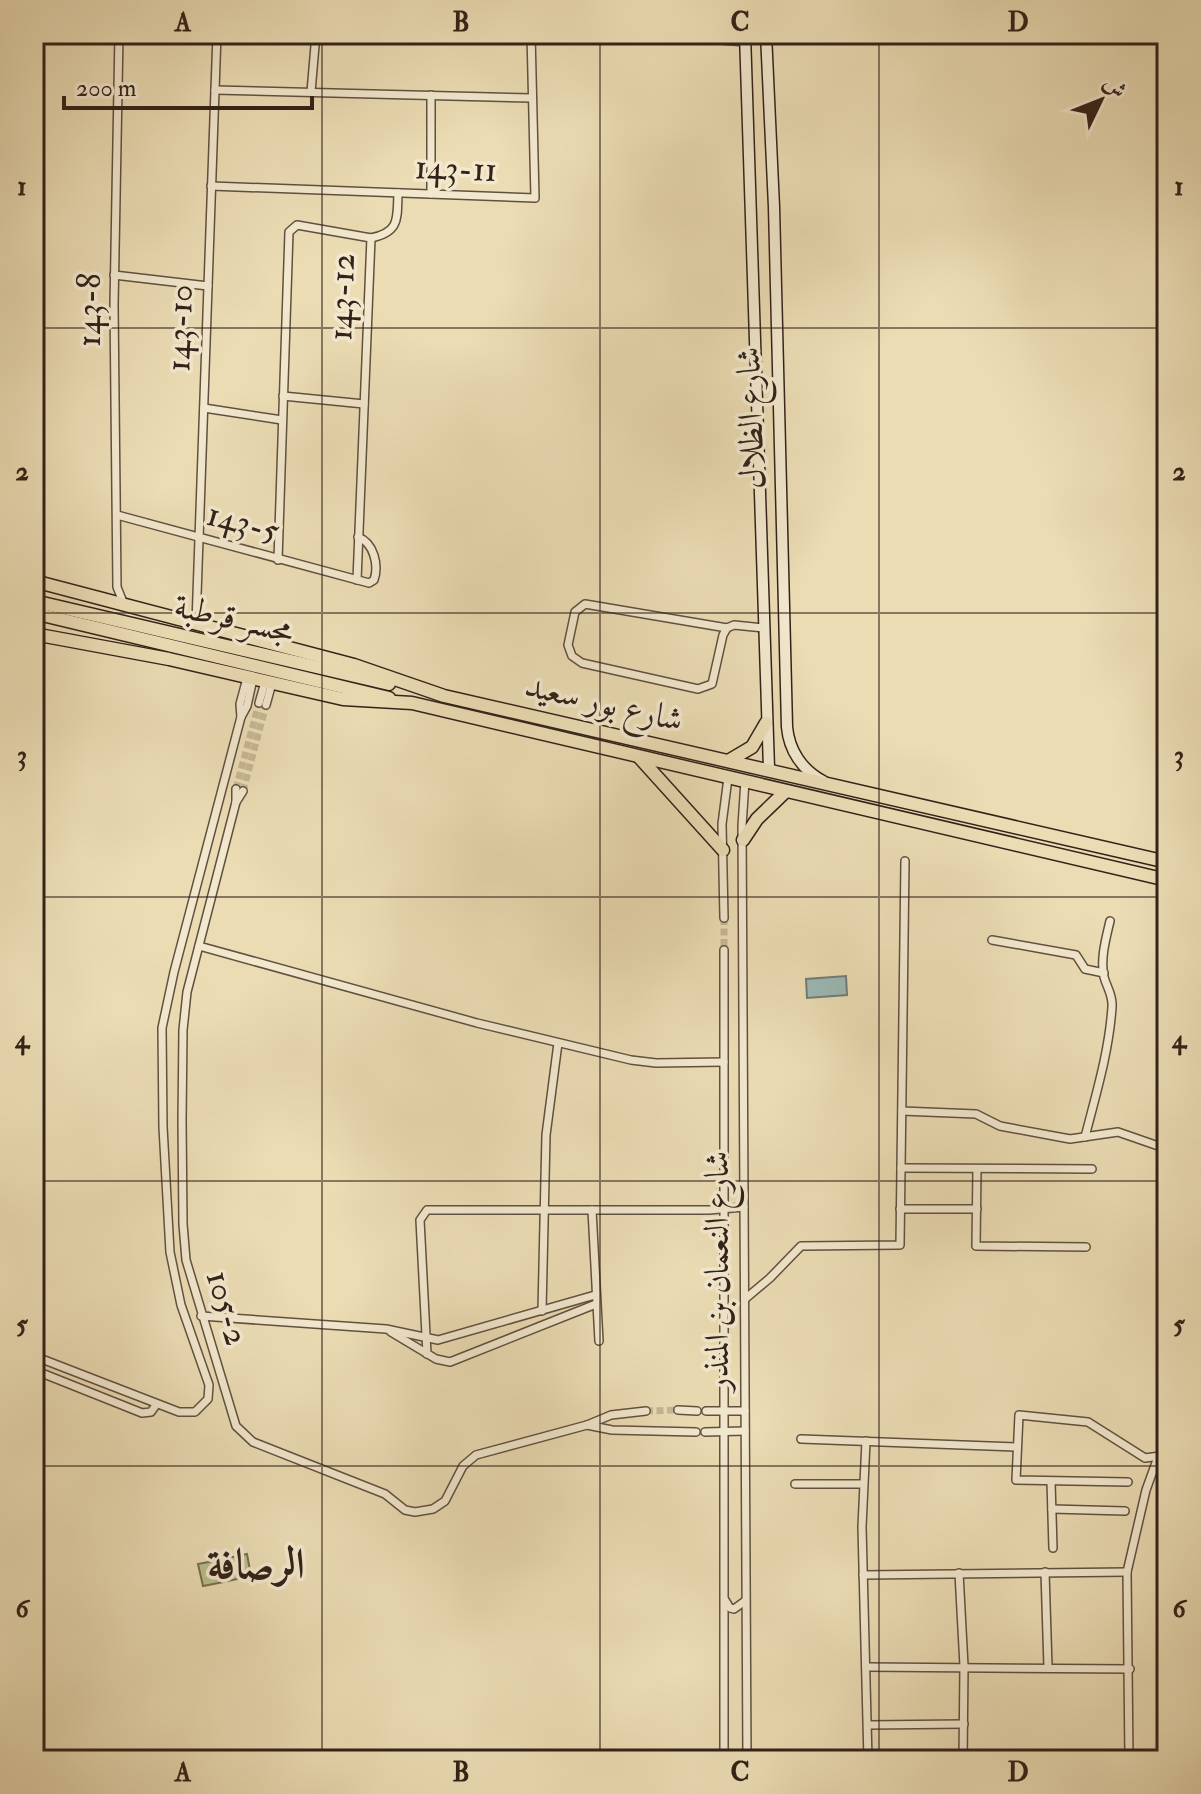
<svg xmlns="http://www.w3.org/2000/svg" width="1201" height="1794" viewBox="0 0 1201 1794" font-family="'IM FELL Double Pica',Amiri,serif">
<rect width="100%" height="100%" fill="#ebdcb4"/>
<filter id="stains"><feTurbulence type="fractalNoise" baseFrequency=".0025" numOctaves="4"/><feColorMatrix values="0 0 0 0 .2 0 0 0 0 .09 0 0 0 0 .02 0 0 0 .5 -.17"/></filter>
<radialGradient id="worn" r=".72"><stop offset=".6" stop-color="#630" stop-opacity="0"/><stop offset="1" stop-color="#630" stop-opacity=".3"/></radialGradient>
<!-- green -->
<g fill="#b8c08c" stroke="#767152" stroke-width="2">
<polygon points="247,1554 251,1576 228,1581 223,1559"/>
<polygon points="219,1560 224,1582 203,1586 198,1564"/>
</g>
<!-- water -->
<polygon fill="#9bb9b6" stroke="#717d77" stroke-width="2" points="846,976 847,995 807,998 806,979"/>
<g fill="none" stroke-linecap="round" stroke-linejoin="round">
<!-- street-tunnel -->
<g stroke="#c6b795" stroke-width="7" stroke-dasharray="7 3.5" stroke-linecap="butt">
<polyline points="236,789 259,703"/>
<polyline points="243,791 266,705"/>
<polyline points="724,918 724,950"/>
<polyline points="646,1411 678,1410"/>
</g>
<!-- street casing -->
<g stroke="#615040" stroke-width="10">
<g id="street">
<polyline points="119,34 114,305 117,587 123,602"/>
<polyline points="650,34 745,42"/>
<polyline points="215,90 532,98"/>
<polyline points="311,92 316,34"/>
<polyline points="211,186 535,198 531,34"/>
<polyline points="431,194 431,95"/>
<path d="M 371,238 C 400,232 397,219 398,193"/>
<polyline points="114,275 208,286"/>
<polyline points="283,396 364,404"/>
<polyline points="204,408 282,420"/>
<path d="M 117,515 L 369,583 L 374,580 C 379,565 374,543 358,537"/>
<polyline points="278,560 289,232 297,225 371,238 357,580"/>
<polyline points="196,623 217,34"/>
<polyline points="727,628 723,635 712,684 698,689 582,663 572,656 568,645 575,612 585,604 727,628 734,625 764,628"/>
<polyline points="259,703 265,682"/>
<polyline points="266,705 272,683"/>
<polyline points="241,717 240,704 247,678"/>
<polyline points="745,781 742,826 747,1760"/>
<polyline points="236,789 236,802 187,992 183,1030 182,1120 183,1224 186,1260 236,1426 253,1442 385,1494 405,1510 415,1512 433,1509 445,1501 463,1466 476,1455 587,1425 611,1415 646,1411"/>
<polyline points="236,802 243,791"/>
<polyline points="724,918 722,824 728,778"/>
<polyline points="992,940 1076,955 1085,969 1104,973"/>
<polyline points="199,946 477,1023 631,1060 656,1063 724,1062"/>
<polyline points="724,950 724,1760"/>
<polyline points="902,1111 976,1114 1000,1126 1070,1139 1118,1132 1167,1149"/>
<path d="M 1085,1137 C 1096,1094 1109,1052 1112,1007 C 1113,995 1107,988 1104,977 C 1100,959 1106,938 1110,921"/>
<polyline points="901,1168 1092,1169"/>
<polyline points="977,1169 976,1246 1086,1247"/>
<polyline points="900,1209 977,1209"/>
<polyline points="592,1210 599,1341"/>
<polyline points="745,1299 770,1278 801,1246 900,1245 905,861"/>
<polyline points="542,1311 546,1135 558,1043"/>
<polyline points="201,1316 386,1329 438,1340 595,1295"/>
<polyline points="391,1332 436,1359 450,1362 596,1304"/>
<polyline points="427,1354 420,1220 427,1210 709,1210 744,1207"/>
<polyline points="34,1356 179,1412 195,1412 208,1399 209,1385 181,1305 170,1252 163,1127 162,1028 174,972 241,717 247,706 253,679"/>
<polyline points="34,1370 142,1413 151,1412 156,1405"/>
<polyline points="678,1410 697,1411"/>
<polyline points="706,1411 745,1411"/>
<polyline points="587,1425 612,1430 696,1432"/>
<polyline points="705,1432 745,1431"/>
<polyline points="801,1439 1016,1447"/>
<polyline points="866,1441 862,1527 868,1760"/>
<polyline points="1051,1482 1053,1548"/>
<polyline points="1128,1482 1016,1480 1019,1415 1088,1422 1145,1458 1167,1455"/>
<polyline points="795,1484 862,1484"/>
<polyline points="1052,1509 1125,1511"/>
<polyline points="1045,1572 1048,1667"/>
<polyline points="959,1573 964,1666 963,1760"/>
<polyline points="863,1575 1127,1572"/>
<polyline points="725,1600 730,1608 734,1609 745,1601"/>
<polyline points="866,1667 1130,1669"/>
<polyline points="869,1725 964,1724"/>
<polyline points="1129,1760 1127,1572 1146,1490 1158,1457"/>
</g>
</g>
<!-- secondary casing -->
<g stroke="#332219" stroke-width="13">
<g id="secondary">
<polyline points="745,34 769,769"/>
<path d="M 766,34 L 774,207 L 787,727 C 789,750 802,770 823,781"/>
</g>
</g>
<!-- primary casing -->
<g stroke="#332219" stroke-width="15">
<g id="primary">
<polyline points="34,581 354,665 444,696 1167,862"/>
<polyline points="34,601 389,684"/>
<polyline points="34,613 389,698"/>
<polyline points="34,634 169,659 343,699 412,703 1167,880"/>
<polyline points="639,757 723,850"/>
<polyline points="730,760 752,747 766,723"/>
<polyline points="743,840 757,819 785,792"/>
</g>
</g>
<!-- street -->
<use href="#street" stroke="#f2e8ce" stroke-width="7"/>
<!-- secondary -->
<use href="#secondary" stroke="#f2e8ce" stroke-width="10"/>
<!-- primary -->
<use href="#primary" stroke="#ebdcb4" stroke-width="12"/>
</g>
<!-- grid -->
<path fill="none" stroke="#332219" stroke-width="2" stroke-opacity="0.55" d="M 322,34 L 322,1760M 600,34 L 600,1760M 879,34 L 879,1760M 34,328 L 1167,328M 34,613 L 1167,613M 34,897 L 1167,897M 34,1181 L 1167,1181M 34,1466 L 1167,1466"/>
<g text-anchor="middle" dominant-baseline="central" stroke-width="7" stroke-linejoin="round" paint-order="stroke">
<!-- street labels -->
<g font-size="34" fill="#332219" stroke="#f2e8ce">
<text transform="translate(456 169) rotate(2)">143-11</text>
<text transform="translate(342 297) rotate(-88)">143-12</text>
<text transform="translate(89 310) rotate(-90)">143-8</text>
<text transform="translate(180 328) rotate(-88)">143-10</text>
<text transform="translate(751 418) rotate(-92)">شارع الظلال</text>
<text transform="translate(243 523) rotate(15)">143-5</text>
<text transform="translate(234 619) rotate(13)">مجسر قرطبة</text>
<text transform="translate(604 703) rotate(13)">شارع بور سعيد</text>
<text transform="translate(717 1271) rotate(-90)">شارع النعمان بن المنذر</text>
<text transform="translate(227 1308) rotate(74)">105-2</text>
</g>
<!-- district labels -->
<g font-size="42" font-weight="bold" fill="#332219" stroke="#f2e8ce">
<text x="256" y="1565">الرصافة</text>
</g>
</g>
<!-- margin -->
<rect width="1201" height="1794" fill="none" stroke="#ebdcb4" stroke-width="88"/>
<!-- north arrow -->
<g transform="translate(1101 100) rotate(47)" stroke="#f2e8ce" stroke-width="6" paint-order="stroke">
<path d="M0-6L14 30L0 20L-14 30Z" fill="#332219"/>
<text y="-12" font-size="22" font-weight="bold" text-anchor="middle" fill="#332219">ش</text>
</g>
<!-- scale -->
<path d="M64 96v12h248v-12" fill="none" stroke="#332219" stroke-width="4"/>
<text x="76" y="96" font-size="24" fill="#332219" stroke="#f2e8ce" stroke-width="6" paint-order="stroke">200 m</text>
<rect x="44" y="44" width="1113" height="1706" fill="none" stroke="#332219" stroke-width="3"/>
<g font-size="26" text-anchor="middle" font-weight="bold" fill="#332219">
<text x="183" y="31">A</text>
<text x="461" y="31">B</text>
<text x="740" y="31">C</text>
<text x="1018" y="31">D</text>
<text x="22" y="195">1</text>
<text x="1179" y="195">1</text>
<text x="22" y="480">2</text>
<text x="1179" y="480">2</text>
<text x="22" y="764">3</text>
<text x="1179" y="764">3</text>
<text x="22" y="1048">4</text>
<text x="1179" y="1048">4</text>
<text x="22" y="1333">5</text>
<text x="1179" y="1333">5</text>
<text x="22" y="1617">6</text>
<text x="1179" y="1617">6</text>
<text x="183" y="1781">A</text>
<text x="461" y="1781">B</text>
<text x="740" y="1781">C</text>
<text x="1018" y="1781">D</text>
</g>
<rect width="100%" height="100%" filter="url(#stains)"/>
<rect width="100%" height="100%" fill="url(#worn)"/>
</svg>
